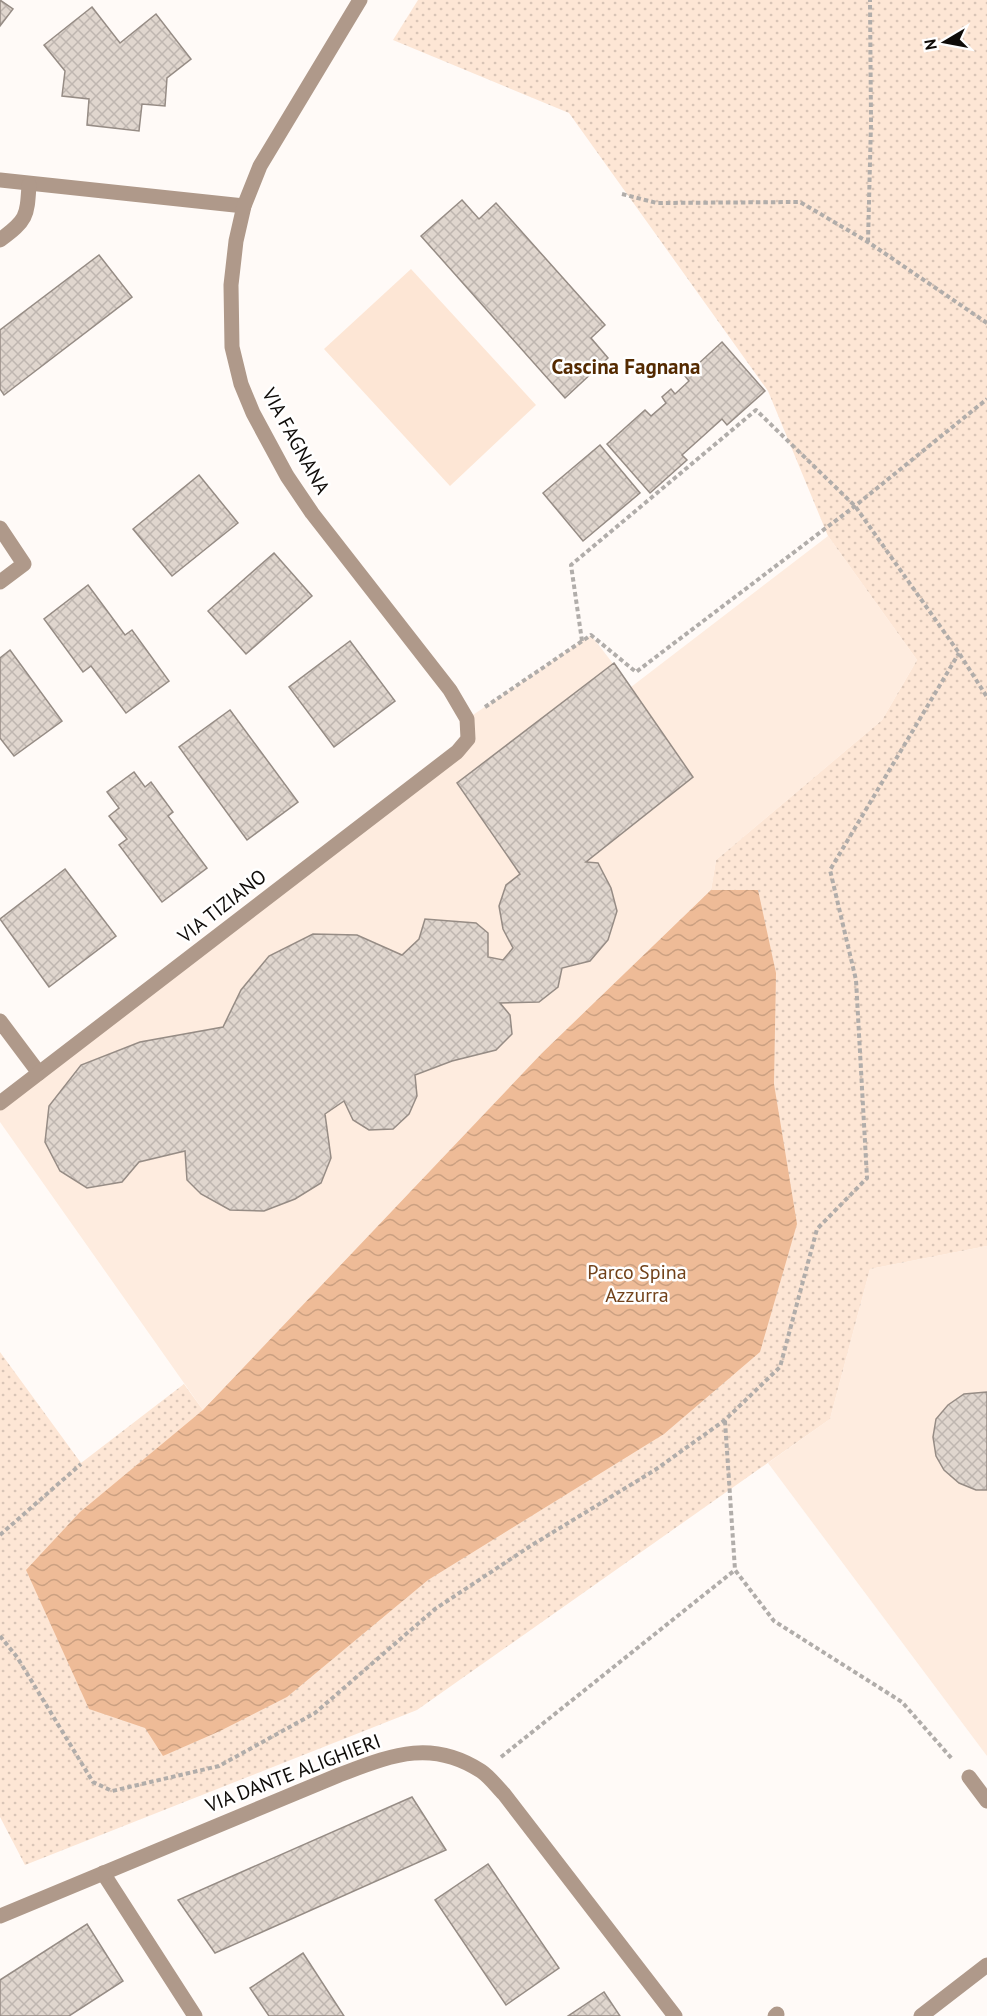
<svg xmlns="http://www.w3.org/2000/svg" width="987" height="2016" viewBox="0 0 987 2016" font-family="'PT Sans',sans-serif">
<defs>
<pattern id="park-dots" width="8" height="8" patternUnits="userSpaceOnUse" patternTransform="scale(1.5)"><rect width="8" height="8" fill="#fde6d5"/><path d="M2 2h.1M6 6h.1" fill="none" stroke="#d8c4b6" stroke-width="1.8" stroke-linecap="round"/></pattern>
<pattern id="water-waves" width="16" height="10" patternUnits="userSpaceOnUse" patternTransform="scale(1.5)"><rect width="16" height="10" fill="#eebb97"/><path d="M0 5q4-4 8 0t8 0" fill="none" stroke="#cba081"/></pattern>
<pattern id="building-cross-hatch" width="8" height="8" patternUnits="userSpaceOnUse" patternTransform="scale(1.5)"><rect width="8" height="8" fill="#e0d6ce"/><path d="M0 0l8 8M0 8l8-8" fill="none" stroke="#bfb6b0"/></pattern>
</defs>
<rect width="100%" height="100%" fill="#fffaf7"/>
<!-- built -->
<g fill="#feecdf">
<polygon points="828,536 917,660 882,720 716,860 711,890 542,1053 203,1410 0,1122 0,1103 457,752 467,719 591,635 631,687"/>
<polygon points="987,1246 987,1756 768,1463 830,1419 870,1269"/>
</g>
<!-- park -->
<polygon fill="url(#park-dots)" points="418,0 987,0 987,1246 870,1269 830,1419 417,1710 25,1865 0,1817 0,1352 81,1463 184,1384 203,1410 711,890 716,860 882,720 917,660 828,536 768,391 569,113 393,40"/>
<!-- pitch -->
<polygon fill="#fde6d5" points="411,269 536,405 450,486 324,349"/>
<!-- water -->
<polygon fill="url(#water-waves)" points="711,890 758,890 776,973 774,1084 797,1224 760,1352 664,1434 428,1580 287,1697 220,1731 163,1756 145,1728 89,1709 26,1570 80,1512 203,1410 542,1053"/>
<!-- building -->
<g fill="url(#building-cross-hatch)" stroke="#968c85" stroke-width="1.5">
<polygon points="0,0 13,9 0,26"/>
<polygon points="92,7 120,43 156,14 191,59 167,78 165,106 142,104 139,131 87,125 89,99 62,96 65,71 44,45"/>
<polygon points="462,200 479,219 496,203 605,325 591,338 608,358 565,398 421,236"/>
<polygon points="99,255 132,297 4,395 0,389 0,330"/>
<polygon points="722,342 765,391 727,425 722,419 682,455 687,460 650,493 607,444 645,410 651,416 666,403 662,397 671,389 675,394 689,381 685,376"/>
<polygon points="600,445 640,493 583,541 543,493"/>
<polygon points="199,475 238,523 172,576 133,529"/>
<polygon points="274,553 312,596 246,654 208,611"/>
<polygon points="88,585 125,635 132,630 169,681 126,713 91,666 83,672 44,619"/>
<polygon points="350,641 395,701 334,747 289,687"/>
<polygon points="10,650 62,721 14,756 0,738 0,658"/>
<polygon points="614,663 693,777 586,862 598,863 611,888 617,911 608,940 590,961 562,968 558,987 539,1002 500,1003 510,1015 512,1034 496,1050 452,1061 415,1075 417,1096 409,1114 393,1129 369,1130 353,1120 344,1101 325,1114 331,1158 321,1183 295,1199 264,1211 230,1210 201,1194 187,1180 185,1151 139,1162 122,1182 87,1188 60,1171 45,1142 49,1106 81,1065 140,1042 223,1027 241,990 269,956 313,934 357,935 402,955 419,939 425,919 476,923 488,933 488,957 503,960 513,948 503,929 499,906 506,885 520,874 457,783"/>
<polygon points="230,710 298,802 247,840 179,747"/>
<polygon points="134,772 145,787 151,782 173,812 168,816 207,868 162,902 119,845 127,839 109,816 119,808 107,792"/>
<polygon points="65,869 116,936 49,987 0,919"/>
<polygon points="987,1392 987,1490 976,1490 959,1483 944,1470 936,1456 933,1437 936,1419 948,1405 964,1394"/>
<polygon points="412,1797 446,1850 215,1953 178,1900"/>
<polygon points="488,1864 559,1968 506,2005 435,1900"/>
<polygon points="87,1924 123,1981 69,2016 0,2016 0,1980"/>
<polygon points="303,1953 344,2016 269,2016 250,1988"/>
<polygon points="604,1992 620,2016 568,2016"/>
</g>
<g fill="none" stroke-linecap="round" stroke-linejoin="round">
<!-- path -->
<g stroke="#b1adaa" stroke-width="4" stroke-dasharray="4.5 3" stroke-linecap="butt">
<polyline points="622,194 657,203 800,202 868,242 987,323"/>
<polyline points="868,242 871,123 870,0"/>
<polyline points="582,641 571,565 756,410 855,506 959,653 987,697"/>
<polyline points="485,707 591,635 636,672 855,506 987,399"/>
<polyline points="725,1421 735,1570 774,1621 902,1702 953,1760"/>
<polyline points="0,1535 81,1464"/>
<polyline points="0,1636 17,1657 93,1782 112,1791 219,1766 315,1713 435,1609 532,1545 655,1470 725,1420 780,1367 817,1229 867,1178 856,980 830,870 959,653"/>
<polyline points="501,1757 735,1570"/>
</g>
<!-- lane -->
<polyline stroke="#af998a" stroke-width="15" points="969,1777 987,1801"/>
<!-- street -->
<g stroke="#af998a" stroke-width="15">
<polyline points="0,180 244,206"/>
<path d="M 0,240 C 27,220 27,217 29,185"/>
<polyline points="0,528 24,564 0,582"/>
<polyline points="0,1021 39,1073"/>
<polyline points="0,1103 457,752 468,739 467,719 450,690 312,513 287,476 253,413 241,384 232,347 231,285 236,241 244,206 260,166 360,0"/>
<polyline points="103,1873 195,2016"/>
<path d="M 0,1916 L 339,1775 C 390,1756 430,1738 481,1771 C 490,1777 497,1787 504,1794 L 675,2016"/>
<polyline points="775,2016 777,2014"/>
<polyline points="921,2016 987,1965"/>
</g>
</g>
<g text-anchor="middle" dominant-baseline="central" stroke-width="5" stroke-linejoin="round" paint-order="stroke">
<!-- street labels -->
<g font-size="20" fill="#0f0c09" stroke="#fff">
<text transform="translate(296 441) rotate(61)">VIA FAGNANA</text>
<text transform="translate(222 906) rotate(-38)">VIA TIZIANO</text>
<text transform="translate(293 1773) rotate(-21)">VIA DANTE ALIGHIERI</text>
</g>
<!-- park labels -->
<g font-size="20" fill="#72421a" stroke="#fff">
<text x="637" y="1272">Parco Spina<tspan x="637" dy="23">Azzurra</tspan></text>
</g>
<!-- neighbourhood labels -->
<g font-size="21" font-weight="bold" fill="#542a01" stroke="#fff">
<text x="626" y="366">Cascina Fagnana</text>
</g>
</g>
<!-- north arrow -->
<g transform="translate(945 42) rotate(260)" stroke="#ffffff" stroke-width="4.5" paint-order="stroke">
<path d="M0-4.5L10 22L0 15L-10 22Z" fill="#0f0c09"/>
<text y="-9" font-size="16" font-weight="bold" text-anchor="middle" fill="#0f0c09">N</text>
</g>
</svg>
